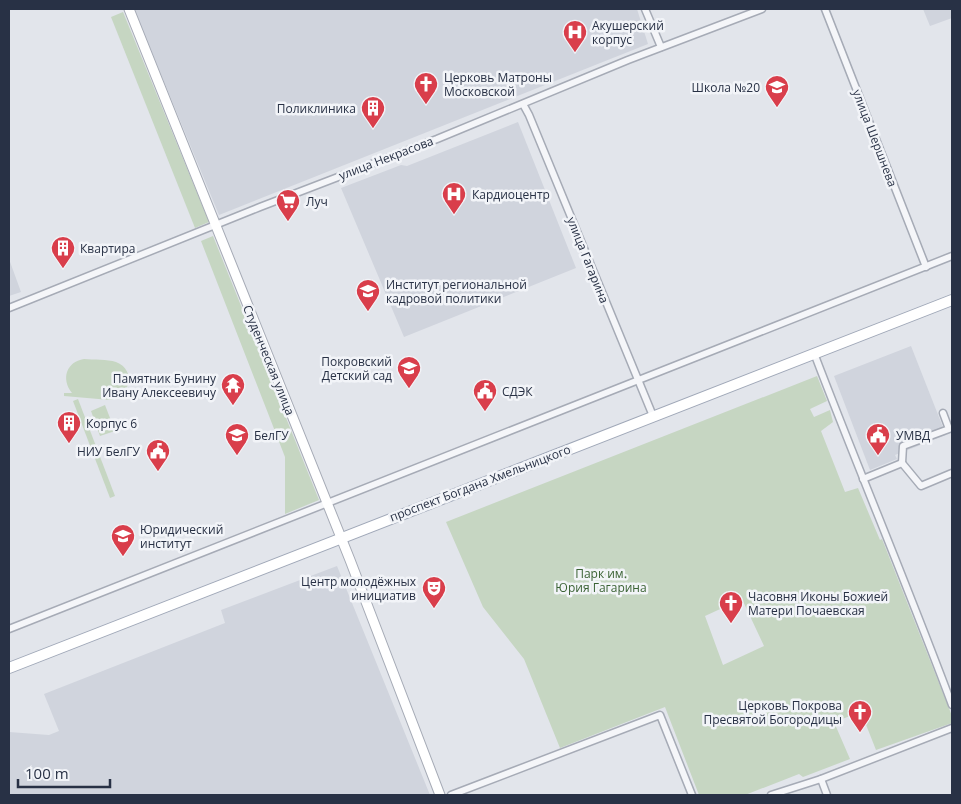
<svg xmlns="http://www.w3.org/2000/svg" width="961" height="804" viewBox="0 0 961 804" font-family="'Open Sans',sans-serif">
<rect width="100%" height="100%" fill="#e2e5eb"/>
<!-- built -->
<g fill="#d0d4dd">
<polygon points="134,9 637,9 648,44 219,215"/>
<polygon points="923,9 952,9 952,18 930,26"/>
<polygon points="518,122 576,268 404,337 341,188 401,165 407,166"/>
<polygon points="9,259 21,292 9,296"/>
<polygon points="911,346 946,435 895,455 897,459 870,470 834,376"/>
<polygon points="337,566 430,795 9,795 9,732 49,735 59,731 44,694 225,623 221,610"/>
</g>
<!-- green -->
<g fill="#c6d6c2" fill-rule="evenodd">
<polygon points="123,12 209,222 195,228 111,17"/>
<polygon points="213,236 319,500 285,514 285,457 201,241"/>
<path d="M 84,359 C 94,360 107,359 116,362 C 137,370 130,397 110,400 L 64,396 L 64,393 L 72,393 C 61,379 66,362 84,359 Z"/>
<path d="M 817,376 L 827,401 L 810,409 L 814,417 L 830,410 L 833,422 L 821,431 L 845,492 L 858,488 L 880,540 L 882,539 L 952,716 L 952,723 L 876,750 L 861,712 L 834,722 L 850,759 L 803,777 L 799,774 L 745,795 L 699,795 L 665,707 L 560,748 L 524,659 L 483,607 L 446,522 ZM 742,599 L 764,646 L 723,665 L 705,616 Z"/>
<polygon points="78,399 115,496 110,498 73,401"/>
<polygon points="105,405 115,431 100,436 91,411"/>
</g>
<g fill="none" stroke-linecap="round" stroke-linejoin="round">
<!-- street casing -->
<g stroke="#a6abb6" stroke-width="9">
<g id="street">
<polyline points="645,9 661,47"/>
<polyline points="825,9 926,267"/>
<polyline points="523,104 529,115 653,416"/>
<polyline points="9,308 260,207 437,139 628,60 762,9"/>
<path d="M 814,353 C 859,471 908,587 952,705"/>
<polyline points="902,463 903,446 949,429 943,413"/>
<polyline points="863,479 902,463 921,486 952,473"/>
<polyline points="9,629 952,256"/>
<polyline points="821,779 827,795"/>
<polyline points="451,795 660,715 692,795"/>
<polyline points="771,795 821,779 952,728"/>
</g>
</g>
<!-- secondary casing -->
<g stroke="#a6abb6" stroke-width="11">
<polyline id="secondary" points="129,9 350,560 440,795"/>
</g>
<!-- primary casing -->
<g stroke="#a0a8b8" stroke-width="12">
<polyline id="primary" points="9,668 952,300"/>
</g>
<!-- street -->
<use href="#street" stroke="#f5f6f9" stroke-width="6"/>
<!-- secondary -->
<use href="#secondary" stroke="#fff" stroke-width="9"/>
<!-- primary -->
<use href="#primary" stroke="#fff" stroke-width="10"/>
</g>
<!-- icons -->
<defs>
<g id="hospital-pin" transform="scale(1.25)"><path d="M0 17L-7.5 6A9.5 9.5 0 1 1 7.5 6Z" fill="#d93e4b" stroke="#f2f4f8"/><path d="M-5-5h3v3.5h4V-5h3V5h-3V1.5h-4V5h-3Z" fill="#fff"/></g>
<g id="church-pin" transform="scale(1.25)"><path d="M0 17L-7.5 6A9.5 9.5 0 1 1 7.5 6Z" fill="#d93e4b" stroke="#f2f4f8"/><path d="M-1.2-6h2.4v3.5h3.3v2.4h-3.3V6h-2.4V-.1h-3.3v-2.4h3.3Z" fill="#fff"/></g>
<g id="school-pin" transform="scale(1.25)"><path d="M0 17L-7.5 6A9.5 9.5 0 1 1 7.5 6Z" fill="#d93e4b" stroke="#f2f4f8"/><path d="M0-5L7-2L0 1L-7-2ZM-4 1L0 2.5L4 1V4Q0 6-4 4Z" fill="#fff"/></g>
<g id="building-pin" transform="scale(1.25)"><path d="M0 17L-7.5 6A9.5 9.5 0 1 1 7.5 6Z" fill="#d93e4b" stroke="#f2f4f8"/><path d="M-4-6H4V6H1V3H-1V6H-4ZM-2.5-4.3h1.7v1.8h-1.7ZM.8-4.3h1.7v1.8H.8ZM-2.5-1h1.7V.8h-1.7ZM.8-1h1.7V.8H.8Z" fill="#fff"/></g>
<g id="supermarket-pin" transform="scale(1.25)"><path d="M0 17L-7.5 6A9.5 9.5 0 1 1 7.5 6Z" fill="#d93e4b" stroke="#f2f4f8"/><path d="M-6-5.5h2.5l.6 2H6L4.5 2H-2.5L-4.4-4H-6ZM-1.5 3.2a1.3 1.3 0 1 0 .1 0ZM3 3.2a1.3 1.3 0 1 0 .1 0Z" fill="#fff"/></g>
<g id="university-pin" transform="scale(1.25)"><path d="M0 17L-7.5 6A9.5 9.5 0 1 1 7.5 6Z" fill="#d93e4b" stroke="#f2f4f8"/><path d="M0-5L7-2L0 1L-7-2ZM-4 1L0 2.5L4 1V4Q0 6-4 4Z" fill="#fff"/></g>
<g id="temple-pin" transform="scale(1.25)"><path d="M0 17L-7.5 6A9.5 9.5 0 1 1 7.5 6Z" fill="#d93e4b" stroke="#f2f4f8"/><path d="M0-6L5-2H3V0L6.5 2.5H4V6H1.5V3h-3V6H-4V2.5H-6.5L-3 0V-2H-5Z" fill="#fff"/></g>
<g id="civic-pin" transform="scale(1.25)"><path d="M0 17L-7.5 6A9.5 9.5 0 1 1 7.5 6Z" fill="#d93e4b" stroke="#f2f4f8"/><path d="M-.6-6.5H3V-4.5H.6V-3L4-1V1h2V6H-6V1h2V-1L-.6-3ZM-1.2 2.5V6h2.4V2.5Z" fill="#fff"/></g>
<g id="theatre-pin" transform="scale(1.25)"><path d="M0 17L-7.5 6A9.5 9.5 0 1 1 7.5 6Z" fill="#d93e4b" stroke="#f2f4f8"/><path d="M-5-5.5Q0-4 5-5.5V0Q5 5 0 6Q-5 5-5 0ZM-3.3-2.5H-1v1.5H-3.3ZM1-2.5H3.3v1.5H1ZM-2.8 1Q0 5.5 2.8 1Z" fill="#fff"/></g>
</defs>
<g fill-rule="evenodd">
<use href="#hospital-pin" x="575" y="32"/>
<use href="#church-pin" x="426" y="84"/>
<use href="#school-pin" x="777" y="87"/>
<use href="#building-pin" x="373" y="108"/>
<use href="#hospital-pin" x="454" y="194"/>
<use href="#supermarket-pin" x="288" y="201"/>
<use href="#building-pin" x="63" y="248"/>
<use href="#university-pin" x="368" y="291"/>
<use href="#school-pin" x="409" y="368"/>
<use href="#temple-pin" x="233" y="385"/>
<use href="#civic-pin" x="485" y="391"/>
<use href="#building-pin" x="69" y="423"/>
<use href="#university-pin" x="237" y="435"/>
<use href="#civic-pin" x="878" y="435"/>
<use href="#civic-pin" x="158" y="451"/>
<use href="#university-pin" x="123" y="536"/>
<use href="#theatre-pin" x="434" y="588"/>
<use href="#church-pin" x="731" y="603"/>
<use href="#church-pin" x="860" y="712"/>
</g>
<g text-anchor="middle" dominant-baseline="central" stroke-width="5" stroke-linejoin="round" paint-order="stroke">
<!-- poi labels -->
<g font-size="12" fill="#283145" stroke="#f2f4f8" text-anchor="start">
<text x="592" y="25">Акушерский<tspan x="592" dy="14">корпус</tspan></text>
<text x="444" y="77">Церковь Матроны<tspan x="444" dy="14">Московской</tspan></text>
<text x="760" y="87" text-anchor="end">Школа №20</text>
<text x="356" y="108" text-anchor="end">Поликлиника</text>
<text x="472" y="194">Кардиоцентр</text>
<text x="306" y="201">Луч</text>
<text x="80" y="248">Квартира</text>
<text x="386" y="284">Институт региональной<tspan x="386" dy="14">кадровой политики</tspan></text>
<text x="392" y="361" text-anchor="end">Покровский<tspan x="392" dy="14">Детский сад</tspan></text>
<text x="216" y="378" text-anchor="end">Памятник Бунину<tspan x="216" dy="14">Ивану Алексеевичу</tspan></text>
<text x="502" y="391">СДЭК</text>
<text x="86" y="423">Корпус 6</text>
<text x="254" y="435">БелГУ</text>
<text x="896" y="435">УМВД</text>
<text x="140" y="451" text-anchor="end">НИУ БелГУ</text>
<text x="140" y="529">Юридический<tspan x="140" dy="14">институт</tspan></text>
<text x="416" y="581" text-anchor="end">Центр молодёжных<tspan x="416" dy="14">инициатив</tspan></text>
<text x="748" y="596">Часовня Иконы Божией<tspan x="748" dy="14">Матери Почаевская</tspan></text>
<text x="842" y="705" text-anchor="end">Церковь Покрова<tspan x="842" dy="14">Пресвятой Богородицы</tspan></text>
</g>
<!-- street labels -->
<g font-size="12" fill="#283145" stroke="#f2f4f8">
<text transform="translate(875 138) rotate(69)">улица Шершнева</text>
<text transform="translate(386 158) rotate(-21)">улица Некрасова</text>
<text transform="translate(588 260) rotate(68)">улица Гагарина</text>
<text transform="translate(269 360) rotate(68)">Студенческая улица</text>
<text transform="translate(480 483) rotate(-21)">проспект Богдана Хмельницкого</text>
</g>
<!-- park labels -->
<g font-size="12" fill="#3a6234" stroke="#f2f4f8">
<text x="601" y="573">Парк им.<tspan x="601" dy="14">Юрия Гагарина</tspan></text>
</g>
</g>
<!-- border -->
<rect width="961" height="804" fill="none" stroke="#283145" stroke-width="20"/>
<!-- scale -->
<path d="M18 779v8h92v-8" fill="none" stroke="#283145" stroke-width="2.5"/>
<text x="25" y="779" font-size="15" fill="#283145" stroke="#f2f4f8" stroke-width="4" paint-order="stroke">100 m</text>
</svg>
